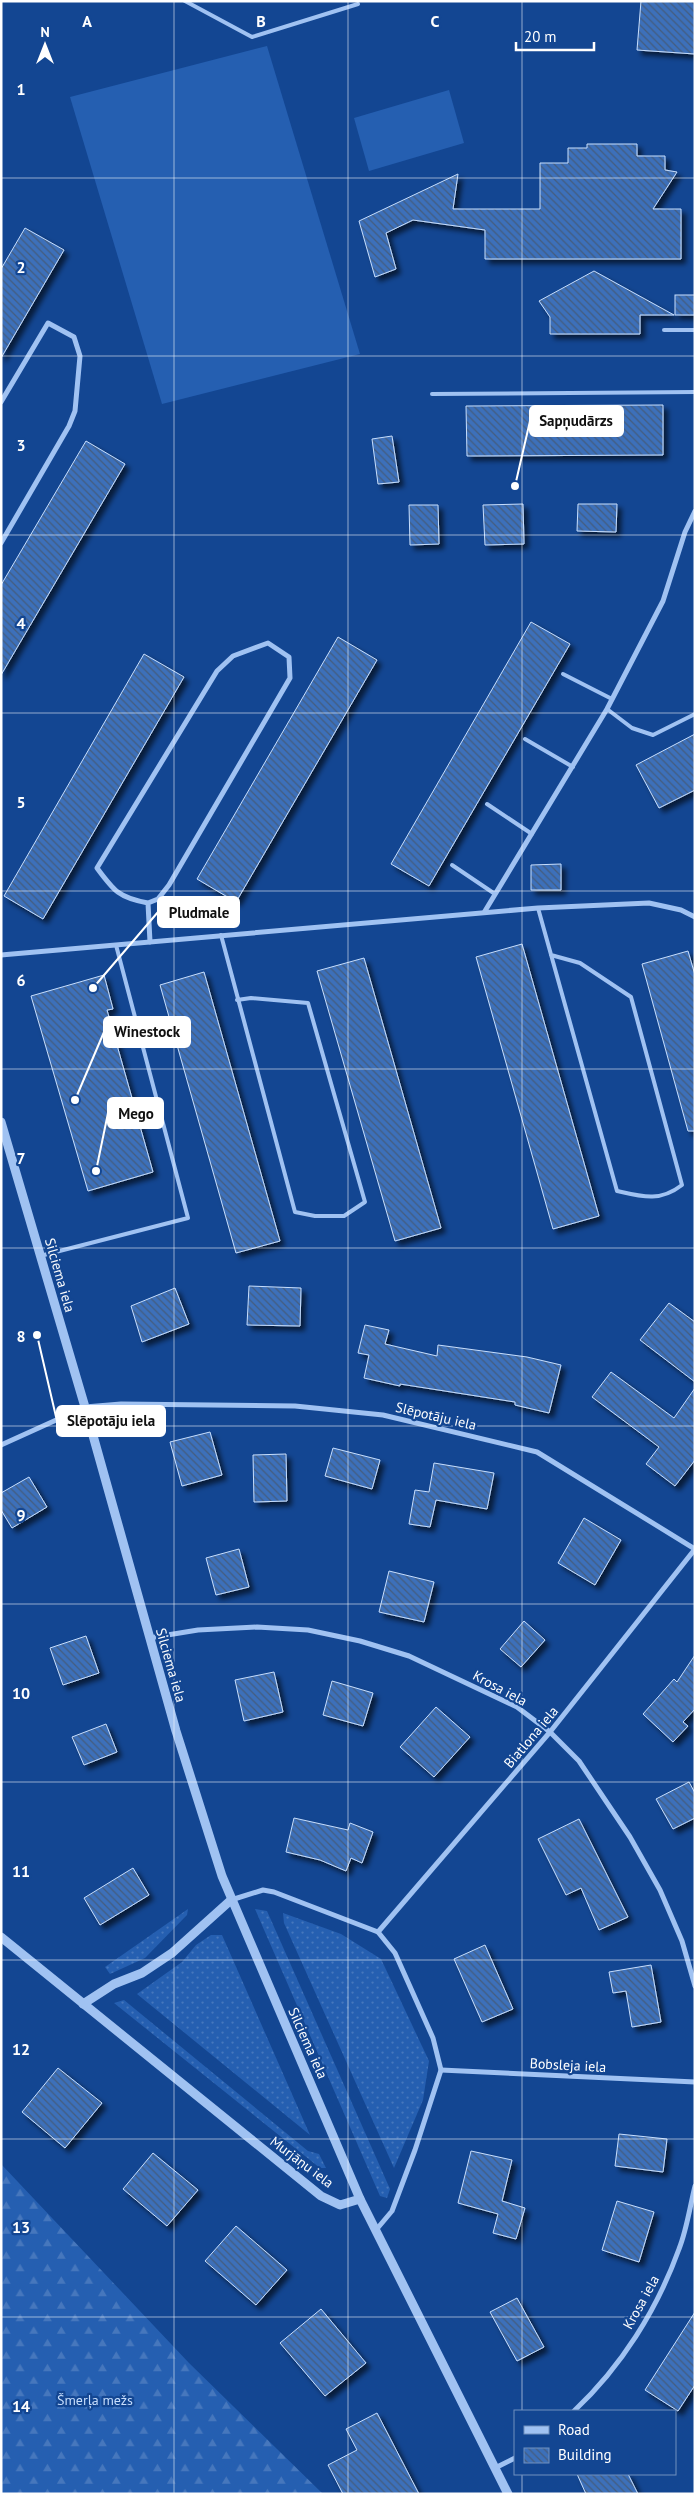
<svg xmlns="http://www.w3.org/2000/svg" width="696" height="2495" viewBox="0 0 696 2495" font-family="'PT Sans',sans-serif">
<defs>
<pattern id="grass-dots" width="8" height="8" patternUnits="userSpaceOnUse" patternTransform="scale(1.25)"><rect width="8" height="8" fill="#255fb1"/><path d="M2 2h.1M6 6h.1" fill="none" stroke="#4677bd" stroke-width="1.8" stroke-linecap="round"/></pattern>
<pattern id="forest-firs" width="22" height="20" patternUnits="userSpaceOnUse" patternTransform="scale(1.25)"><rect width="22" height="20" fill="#255fb1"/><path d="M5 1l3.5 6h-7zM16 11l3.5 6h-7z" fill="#4677bd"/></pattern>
<pattern id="building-back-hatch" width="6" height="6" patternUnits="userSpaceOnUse" patternTransform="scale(1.25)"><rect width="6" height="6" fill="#3c70ba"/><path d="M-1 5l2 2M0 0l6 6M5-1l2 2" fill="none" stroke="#455c7e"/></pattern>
<filter id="shadow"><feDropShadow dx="4.5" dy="4.5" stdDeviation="2.5" flood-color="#0009"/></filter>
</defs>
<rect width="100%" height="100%" fill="#134692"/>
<!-- grass -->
<g fill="url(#grass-dots)">
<polygon points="188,1909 187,1915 145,1958 110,1974 105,1967"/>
<polygon points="255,1909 267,1911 390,2189 387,2198 380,2196"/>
<polygon points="283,1913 341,1934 381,1959 429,2061 423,2100 394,2168 284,1923"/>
<polygon points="211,1935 222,1935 310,2135 137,1994 182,1962 196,1945"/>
<polygon points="124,2000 308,2151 319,2154 326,2168 320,2168 114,2003"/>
</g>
<!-- forest -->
<polygon fill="url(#forest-firs)" points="1,2164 189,2363 323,2494 1,2494"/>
<!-- garden -->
<g fill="#255fb1">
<polygon points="267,46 360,354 162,404 70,97"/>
<polygon points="449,90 464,143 369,171 354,118"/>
</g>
<!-- building -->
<g fill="url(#building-back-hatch)" stroke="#c7defd" filter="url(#shadow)">
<polygon points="641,1 695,1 695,54 637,50"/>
<polygon points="587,144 637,144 637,156 665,156 665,170 677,172 653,209 681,209 681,259 485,259 485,230 413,220 386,233 396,269 375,277 359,221 458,174 453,209 540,209 540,163 568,163 568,148 587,148"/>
<polygon points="25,228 64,250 1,358 1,269"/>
<polygon points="594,271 674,315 640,315 640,334 550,334 550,317 539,301"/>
<rect x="675" y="295" width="20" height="20"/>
<polygon points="663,405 663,455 467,456 466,406"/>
<polygon points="392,436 399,482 378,484 372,439"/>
<polygon points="86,441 125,464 1,675 1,585"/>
<polygon points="523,504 524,544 485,545 483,505"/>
<polygon points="578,504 617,504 616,532 577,531"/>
<polygon points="409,505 438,505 439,544 410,545"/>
<polygon points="531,622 570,644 429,886 391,864"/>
<polygon points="338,637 377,660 236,902 197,879"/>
<polygon points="144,654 184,677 43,919 4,896"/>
<polygon points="695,734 695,790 659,808 636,765"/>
<polygon points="561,864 561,890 531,890 531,865"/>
<polygon points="522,944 599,1216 553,1229 476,957"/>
<polygon points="688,951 695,975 695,1131 688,1131 642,964"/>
<polygon points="364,958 441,1228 395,1241 317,971"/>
<polygon points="204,972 280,1241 236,1253 160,985"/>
<polygon points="104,975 113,1009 107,1010 153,1172 88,1191 31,996"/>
<polygon points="249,1286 301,1288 300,1326 247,1325"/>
<polygon points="175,1288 189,1324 142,1342 131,1306"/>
<polygon points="669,1303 695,1322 695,1382 640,1340"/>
<polygon points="365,1325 389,1330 385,1344 437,1356 438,1345 527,1357 561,1365 549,1413 515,1405 515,1402 400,1384 400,1386 364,1378 369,1355 358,1353"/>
<polygon points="611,1372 674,1418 695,1388 695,1460 675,1486 646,1464 659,1447 592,1397"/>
<polygon points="210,1432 222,1475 182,1486 170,1442"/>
<polygon points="333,1448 380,1460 372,1489 325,1476"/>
<polygon points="286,1454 287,1501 254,1502 253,1455"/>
<polygon points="434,1463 494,1473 487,1509 436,1500 430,1527 409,1524 415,1490 429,1492"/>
<polygon points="29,1477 47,1507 12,1528 1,1510 1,1493"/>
<polygon points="584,1518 621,1540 595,1585 558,1563"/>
<polygon points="239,1549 249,1587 216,1595 206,1558"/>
<polygon points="389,1571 434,1582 424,1622 379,1612"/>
<polygon points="524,1621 545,1640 521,1667 500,1649"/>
<polygon points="86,1636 99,1673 63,1685 50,1648"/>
<polygon points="695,1655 695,1709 683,1722 688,1726 673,1742 643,1714 674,1679 677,1682"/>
<polygon points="274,1672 283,1712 244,1721 235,1680"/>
<polygon points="332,1681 373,1693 363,1726 323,1715"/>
<polygon points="436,1707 470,1737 434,1777 400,1747"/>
<polygon points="106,1724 117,1752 84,1765 72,1737"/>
<polygon points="689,1782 695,1793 695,1818 673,1829 656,1799"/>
<polygon points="294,1818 348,1830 350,1823 373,1832 362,1863 351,1858 346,1871 320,1860 286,1852"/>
<polygon points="579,1819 628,1917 599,1930 581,1888 566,1895 538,1839"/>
<polygon points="133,1868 149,1895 100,1925 84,1898"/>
<polygon points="485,1945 513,2009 482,2022 454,1959"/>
<polygon points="651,1965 661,2022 632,2027 626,1991 613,1993 609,1972"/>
<polygon points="58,2068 102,2103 65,2148 22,2112"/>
<polygon points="619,2134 667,2139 663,2172 615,2166"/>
<polygon points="471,2151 512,2160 502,2201 525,2208 516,2239 493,2233 498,2214 458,2203"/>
<polygon points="153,2153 198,2190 167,2226 123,2189"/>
<polygon points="617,2201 654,2212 639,2262 602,2250"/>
<polygon points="236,2226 287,2270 256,2305 205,2261"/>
<polygon points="517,2298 544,2347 517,2361 490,2312"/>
<polygon points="321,2309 366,2363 325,2396 280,2343"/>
<polygon points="695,2312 695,2385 678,2411 645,2390"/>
<polygon points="377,2413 419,2494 343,2494 328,2465 357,2450 346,2429"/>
<polygon points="577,2474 628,2474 638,2494 586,2494"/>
</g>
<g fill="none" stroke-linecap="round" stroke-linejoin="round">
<!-- service -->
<g stroke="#a0c2f2" stroke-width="4">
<polyline points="185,1 252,37 358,4"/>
<polyline points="664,330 695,330"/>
<polyline points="432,394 695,392"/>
<polyline points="563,674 612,699"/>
<polyline points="607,709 632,728 653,735 695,714"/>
<polyline points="525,739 573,767"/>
<polyline points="487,804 532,834"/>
<polyline points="452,865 495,894"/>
<path d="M 538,908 L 617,1191 C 643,1197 660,1202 682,1185 L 631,997 L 580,963 L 551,955"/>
<polyline points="221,935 295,1212 315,1216 344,1216 365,1202 308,1003 251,998 237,1000"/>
<polyline points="40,1256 188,1218 116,945"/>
</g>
<!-- minor -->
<g stroke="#a0c2f2" stroke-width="5">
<polyline points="1,402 48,323 74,337 80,356 75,411 69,426 1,543"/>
<path d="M 148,903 L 158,899 L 169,885 L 290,678 L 289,657 L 268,643 L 233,656 L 217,671 L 97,868 C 114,891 119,898 148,903 L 150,942"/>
<polyline points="485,911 607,709 663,601 685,532 695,511"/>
<polyline points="1,955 538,908 649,903 681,910 695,917"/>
<polyline points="1,1445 85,1407 121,1404 295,1406 383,1415 537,1452 695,1549"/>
<polyline points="149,1638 198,1630 257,1627 308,1630 360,1641 409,1656 517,1707 550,1732 579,1761 630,1837 660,1890 682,1941 695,1986"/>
<polyline points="231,1900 263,1890 274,1892 378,1932 395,1953 433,2038 441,2070 415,2150 392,2211 376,2230"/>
<polyline points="378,1932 550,1732 695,1549"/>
<polyline points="441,2070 695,2082"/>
<path d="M 574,2411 C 621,2367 657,2310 679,2249 C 687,2229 690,2206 695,2186"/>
<polyline points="495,2468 515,2458"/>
</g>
<!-- tertiary -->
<g stroke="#a0c2f2" stroke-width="9">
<polyline points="1,1122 85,1407 176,1731 222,1876 360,2199 508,2494"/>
<polyline points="1,1937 321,2196 340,2205 360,2199"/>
<polyline points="83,2004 114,1984 142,1973 172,1953 231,1900"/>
</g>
</g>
<!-- grid -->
<path fill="none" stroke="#fff" stroke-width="1" stroke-opacity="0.55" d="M 174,1 L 174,2494M 348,1 L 348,2494M 522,1 L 522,2411M 1,178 L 695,178M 1,356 L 695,356M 1,535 L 695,535M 1,713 L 695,713M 1,891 L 695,891M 1,1069 L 695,1069M 1,1248 L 695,1248M 1,1426 L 695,1426M 1,1604 L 695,1604M 1,1782 L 695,1782M 1,1960 L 695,1960M 1,2139 L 695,2139M 1,2317 L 695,2317M 522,2474 L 522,2494"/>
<g text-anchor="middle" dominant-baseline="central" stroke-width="4.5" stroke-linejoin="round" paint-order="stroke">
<!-- street labels -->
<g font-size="14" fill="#fff" stroke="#134692">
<text transform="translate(60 1275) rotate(74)">Silciema iela</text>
<text transform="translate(436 1416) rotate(13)">Slēpotāju iela</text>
<text transform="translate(171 1665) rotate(74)">Silciema iela</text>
<text transform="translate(500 1688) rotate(28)">Krosa iela</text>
<text transform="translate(531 1737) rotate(-50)">Biatlona iela</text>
<text transform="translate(308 2043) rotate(66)">Silciema iela</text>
<text transform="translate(568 2065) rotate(3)">Bobsleja iela</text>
<text transform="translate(302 2162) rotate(37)">Murjāņu iela</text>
<text transform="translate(641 2302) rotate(-61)">Krosa iela</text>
</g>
<!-- park labels -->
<g font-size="14" fill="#c7defd" stroke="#134692">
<text x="95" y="2400">Šmerļa mežs</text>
</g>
</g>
<g font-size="16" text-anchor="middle" font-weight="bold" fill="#fff" stroke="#134692" stroke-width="4.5" stroke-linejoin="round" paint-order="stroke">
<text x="87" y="27">A</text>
<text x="261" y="27">B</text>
<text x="435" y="27">C</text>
<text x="21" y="95">1</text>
<text x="21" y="273">2</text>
<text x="21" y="451">3</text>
<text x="21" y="629">4</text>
<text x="21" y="808">5</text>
<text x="21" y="986">6</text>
<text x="21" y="1164">7</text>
<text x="21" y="1342">8</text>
<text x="21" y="1521">9</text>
<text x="21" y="1699">10</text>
<text x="21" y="1877">11</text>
<text x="21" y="2055">12</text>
<text x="21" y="2233">13</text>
<text x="21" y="2412">14</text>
</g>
<!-- callouts -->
<path fill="none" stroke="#fff" stroke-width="2" d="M515 486L530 421M93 988L158 912M75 1100L104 1032M96 1171L108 1113M37 1335L57 1421"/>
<g fill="#fff" stroke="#134692" stroke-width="2">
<circle cx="515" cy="486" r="5"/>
<circle cx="93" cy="988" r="5"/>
<circle cx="75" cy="1100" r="5"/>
<circle cx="96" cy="1171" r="5"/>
<circle cx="37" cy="1335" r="5"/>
</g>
<g fill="#fff" stroke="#fff" stroke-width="2">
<rect x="530" y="406" width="93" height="30" rx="5"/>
<rect x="158" y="897" width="81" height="30" rx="5"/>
<rect x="104" y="1017" width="86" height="30" rx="5"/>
<rect x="108" y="1098" width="55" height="30" rx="5"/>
<rect x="57" y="1406" width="108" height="30" rx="5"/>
</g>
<g font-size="15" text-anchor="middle" font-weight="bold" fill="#111">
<text x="576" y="426">Sapņudārzs</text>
<text x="199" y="918">Pludmale</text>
<text x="147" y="1037">Winestock</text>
<text x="136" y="1119">Mego</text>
<text x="111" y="1426">Slēpotāju iela</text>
</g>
<!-- border -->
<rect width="696" height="2495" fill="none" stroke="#ffffff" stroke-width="5"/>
<!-- legend -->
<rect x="514" y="2410" width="162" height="65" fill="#134692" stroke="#7190be"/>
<rect x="524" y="2426" width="25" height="8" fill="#a0c2f2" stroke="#7190be"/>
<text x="558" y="2435" font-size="15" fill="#ffffff">Road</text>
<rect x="524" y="2448" width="25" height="15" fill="url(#building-back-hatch)" stroke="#7190be"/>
<text x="558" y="2460" font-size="15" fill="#ffffff">Building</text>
<!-- north arrow -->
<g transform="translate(45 45)" stroke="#134692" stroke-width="4" paint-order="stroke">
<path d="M0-4L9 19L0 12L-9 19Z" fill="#ffffff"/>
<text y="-8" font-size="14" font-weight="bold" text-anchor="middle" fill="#ffffff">N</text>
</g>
<!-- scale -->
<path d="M516 42v8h78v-8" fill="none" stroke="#ffffff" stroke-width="2.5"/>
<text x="524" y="42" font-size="15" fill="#ffffff" stroke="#134692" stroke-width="4" paint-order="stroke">20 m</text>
</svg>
